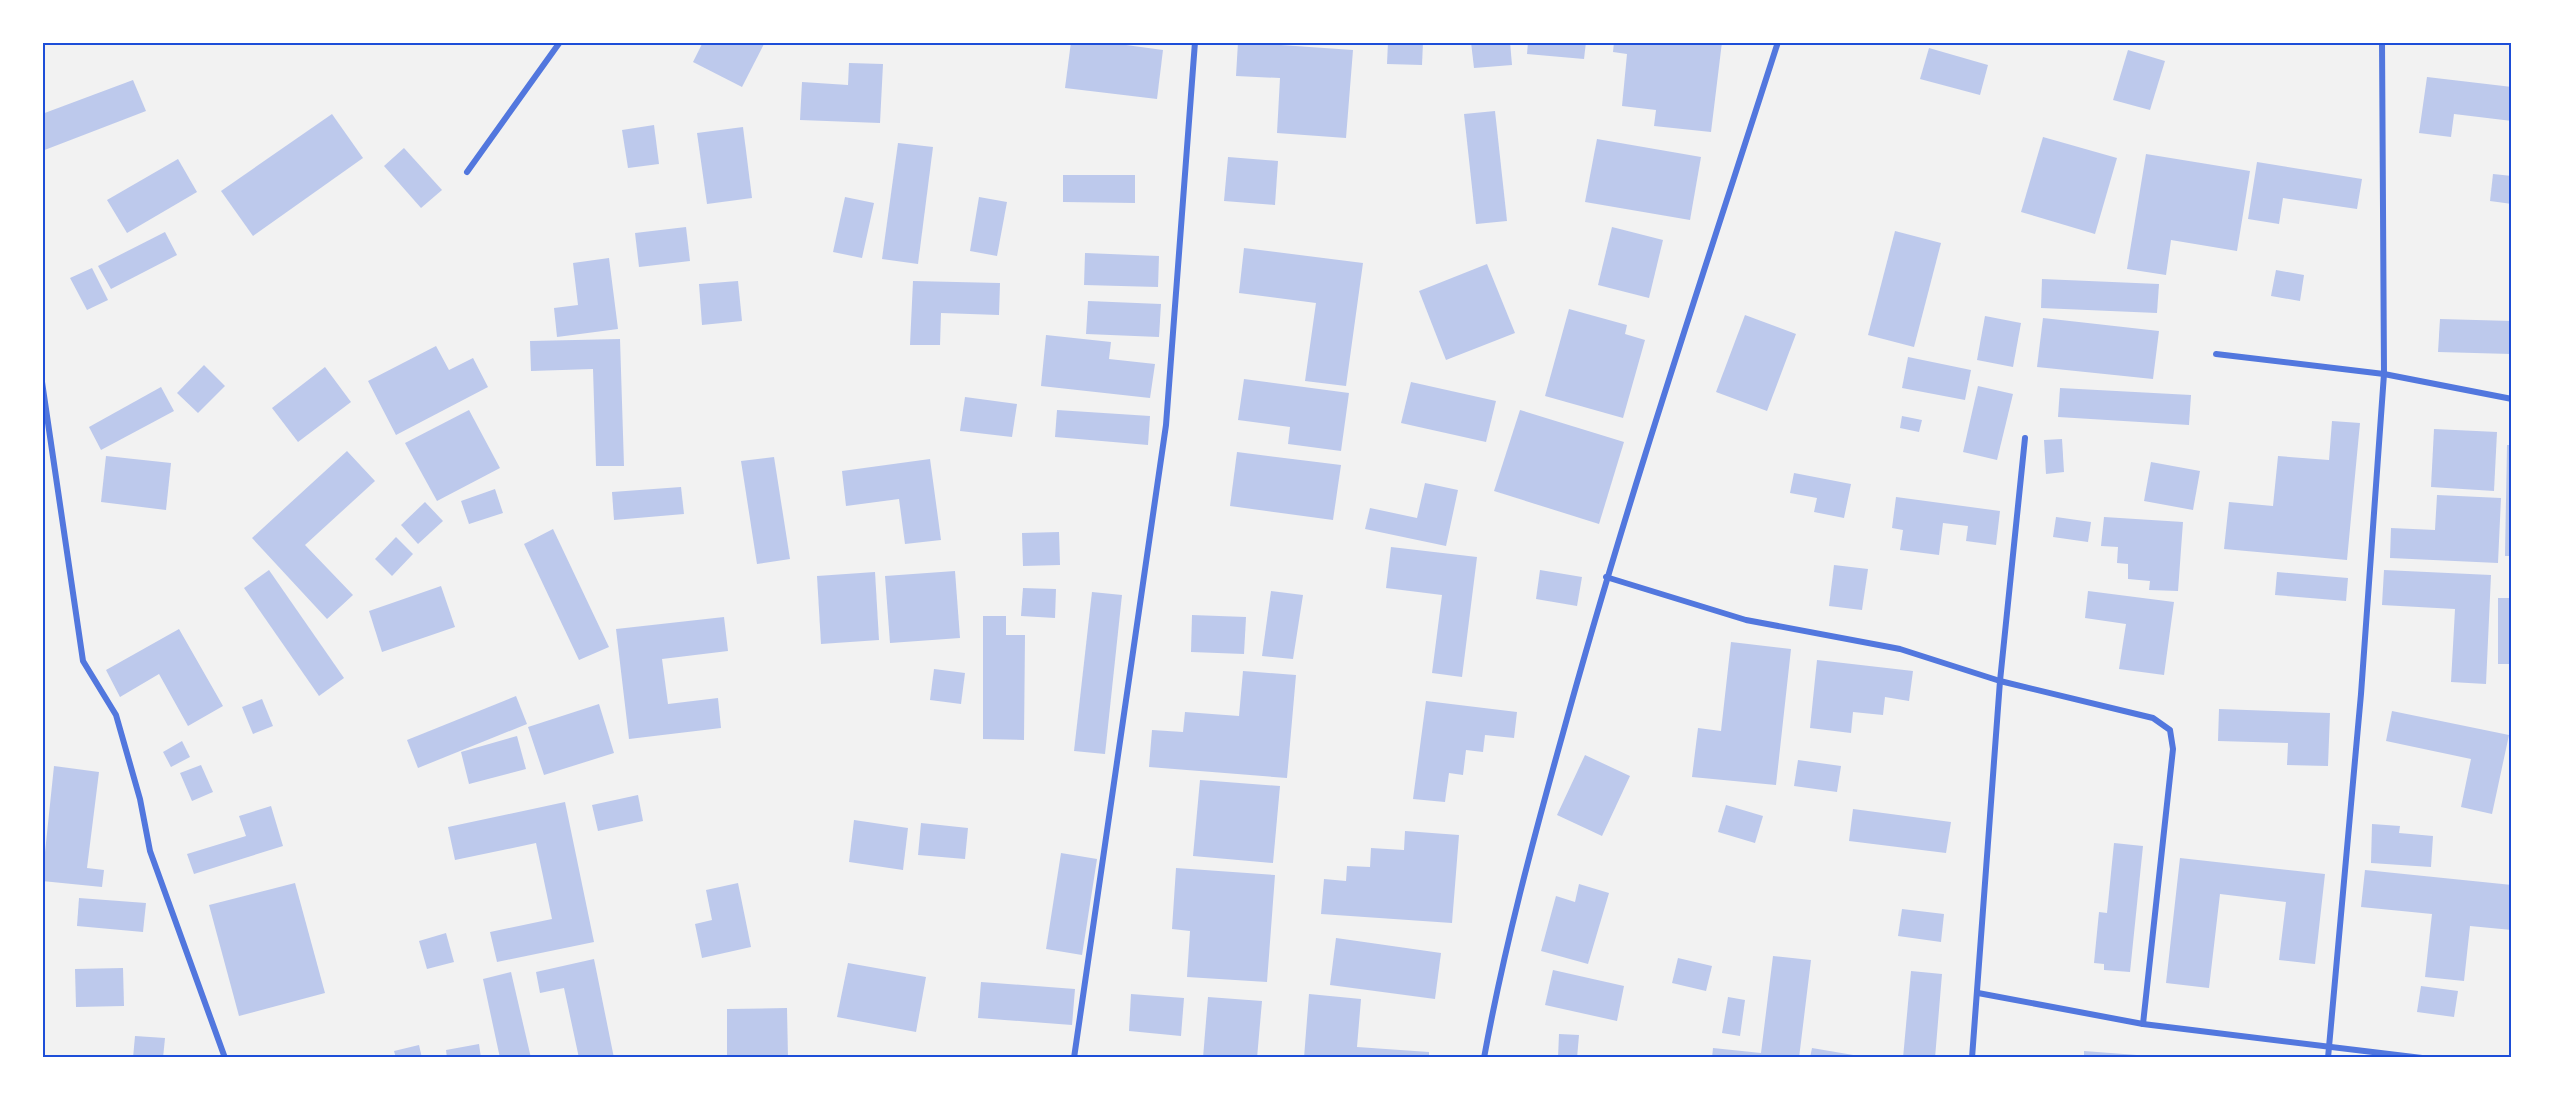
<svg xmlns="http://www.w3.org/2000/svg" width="2554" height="1100" viewBox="0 0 2554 1100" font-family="Signika,sans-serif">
<rect width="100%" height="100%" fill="#f2f2f2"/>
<!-- building -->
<g fill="#bdc9ec">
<polygon points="703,42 765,42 742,87 693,62"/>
<polygon points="1071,42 1104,42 1163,50 1157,99 1065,88"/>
<polygon points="1238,42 1353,50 1346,138 1277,133 1280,78 1236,76"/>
<polygon points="1388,42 1423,42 1422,65 1387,64"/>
<polygon points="1471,42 1510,42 1512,65 1474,68"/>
<polygon points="1528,42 1586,42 1584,59 1527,54"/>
<polygon points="1614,42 1722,42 1711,132 1654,126 1656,110 1622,106 1627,54 1613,52"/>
<polygon points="1929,48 1988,65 1980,95 1920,79"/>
<polygon points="2128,50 2165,61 2150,110 2113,100"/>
<polygon points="849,63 883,64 880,123 800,120 802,82 848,85"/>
<polygon points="2427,77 2512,87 2512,121 2454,114 2451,137 2419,133"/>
<polygon points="133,80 146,111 42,151 42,114"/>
<polygon points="1495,111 1507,221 1476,224 1464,114"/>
<polygon points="332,114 363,158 253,236 221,191"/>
<polygon points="654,125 659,164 628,168 622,130"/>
<polygon points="743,127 752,198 707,204 697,133"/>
<polygon points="2043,137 2117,158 2095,234 2021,212"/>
<polygon points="1597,139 1701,157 1690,220 1585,202"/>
<polygon points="898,143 933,147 918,264 882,259"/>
<polygon points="404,148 442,190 421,208 384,166"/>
<polygon points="2146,154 2250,171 2237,251 2171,240 2166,275 2127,269"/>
<polygon points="1228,157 1278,161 1275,205 1224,201"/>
<polygon points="178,159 197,192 127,233 107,200"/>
<polygon points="2257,162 2362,179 2357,209 2283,198 2279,224 2248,219"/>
<polygon points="2493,174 2512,176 2512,204 2490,201"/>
<polygon points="1063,175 1135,175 1135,203 1063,202"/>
<polygon points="845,197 874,203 862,258 833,252"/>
<polygon points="979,197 1007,202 997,256 970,251"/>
<polygon points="686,227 690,261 639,267 635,233"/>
<polygon points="1612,227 1663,240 1649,298 1598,285"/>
<polygon points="1895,231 1941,243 1914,347 1868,335"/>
<polygon points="165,232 177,255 111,289 98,266"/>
<polygon points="1244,248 1363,263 1346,386 1305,381 1316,303 1239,293"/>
<polygon points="1085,253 1159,256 1158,287 1084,285"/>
<polygon points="609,258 618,329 557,337 554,308 578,305 573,263"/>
<polygon points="1487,264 1515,333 1446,360 1419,291"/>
<polygon points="92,268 108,300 87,310 70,278"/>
<polygon points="2276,270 2304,275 2300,301 2271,296"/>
<polygon points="2042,279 2159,284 2157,313 2041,308"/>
<polygon points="738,281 742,321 702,325 699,284"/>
<polygon points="913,281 1000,283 999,315 941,313 940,345 910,345"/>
<polygon points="1088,301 1161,304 1159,337 1086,334"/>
<polygon points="1569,309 1627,325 1625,334 1645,340 1623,418 1545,396"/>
<polygon points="1745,315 1796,334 1767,411 1716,392"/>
<polygon points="1985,316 2021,323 2013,367 1977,360"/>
<polygon points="2043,318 2159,331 2153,379 2037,367"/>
<polygon points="2440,319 2512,321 2511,354 2438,352"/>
<polygon points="1046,335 1111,342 1109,359 1155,364 1150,398 1041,386"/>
<polygon points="620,339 624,466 596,466 593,369 531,371 530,341"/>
<polygon points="436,346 449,370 473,358 488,387 396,435 368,381"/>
<polygon points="1908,357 1971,370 1965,400 1902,388"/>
<polygon points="204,365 225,386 198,413 177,393"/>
<polygon points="325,367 351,402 298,442 272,408"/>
<polygon points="1244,379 1349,393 1341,451 1288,444 1290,427 1238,420"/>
<polygon points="1411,382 1496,401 1486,442 1401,423"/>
<polygon points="1978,386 2013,394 1997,460 1963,452"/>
<polygon points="161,387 174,411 101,450 89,427"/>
<polygon points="2060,388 2191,395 2189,425 2058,417"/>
<polygon points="965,397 1017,404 1012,437 960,431"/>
<polygon points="469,410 500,468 437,501 405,443"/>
<polygon points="1057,410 1150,416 1148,445 1055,437"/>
<polygon points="1520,410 1624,442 1599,524 1494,491"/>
<polygon points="1902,416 1922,420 1919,432 1900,428"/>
<polygon points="2332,421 2360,423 2347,560 2224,549 2229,502 2273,506 2278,456 2329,460"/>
<polygon points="2434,429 2497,432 2494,491 2431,487"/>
<polygon points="2062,439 2064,472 2046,474 2044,440"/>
<polygon points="2507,445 2512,445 2512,556 2505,556"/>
<polygon points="347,451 375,481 305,545 353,595 327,619 252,538"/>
<polygon points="1237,452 1341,465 1333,520 1230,506"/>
<polygon points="106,456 171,463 166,510 101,502"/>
<polygon points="774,457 790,559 757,564 741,461"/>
<polygon points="930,459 941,540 905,544 899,499 846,506 842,471"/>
<polygon points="2151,462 2200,471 2193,510 2144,501"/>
<polygon points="1794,473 1851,484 1844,518 1814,512 1817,498 1790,493"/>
<polygon points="1425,483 1458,490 1446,546 1365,529 1370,508 1417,518"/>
<polygon points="681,487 684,514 614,520 612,492"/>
<polygon points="495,489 503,513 469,524 461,501"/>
<polygon points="2437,495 2501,498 2498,563 2390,558 2391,528 2435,530"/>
<polygon points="1896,497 2000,511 1996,545 1966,541 1968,526 1943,523 1939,555 1900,550 1903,530 1892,528"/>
<polygon points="425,502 443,521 418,544 401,525"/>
<polygon points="2056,517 2091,522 2088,542 2053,537"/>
<polygon points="2104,517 2183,522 2178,591 2149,590 2150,581 2128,579 2128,564 2117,563 2118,547 2101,546"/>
<polygon points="553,529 609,647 579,660 524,544"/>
<polygon points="1059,532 1060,565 1023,566 1022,533"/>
<polygon points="396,537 413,554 392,576 375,559"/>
<polygon points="1391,547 1477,557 1462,677 1432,673 1442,595 1386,588"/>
<polygon points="1834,565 1868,569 1862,610 1829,606"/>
<polygon points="269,570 344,678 319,696 244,588"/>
<polygon points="1540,570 1582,577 1577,606 1536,599"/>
<polygon points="2384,570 2491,575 2486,684 2451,682 2455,609 2382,605"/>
<polygon points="955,571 960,638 890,643 885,576"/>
<polygon points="875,572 879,640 821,644 817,576"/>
<polygon points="2277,572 2348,578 2346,601 2275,595"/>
<polygon points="441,586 455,627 382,652 369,611"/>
<polygon points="1023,588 1056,589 1055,618 1021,616"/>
<polygon points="1271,591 1303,595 1293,659 1262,656"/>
<polygon points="2088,591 2174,602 2164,675 2119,669 2126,624 2085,618"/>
<polygon points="1092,592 1122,595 1105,754 1074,751"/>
<rect x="2498" y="598" width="14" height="66"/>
<polygon points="1192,615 1246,617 1244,654 1191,652"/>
<polygon points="983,616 1006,616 1006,635 1025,635 1024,740 983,739"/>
<polygon points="724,617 728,651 662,659 668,704 718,698 721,728 629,739 616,629"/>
<polygon points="179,629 223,706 188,726 159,674 120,697 106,670"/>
<polygon points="1731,642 1791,649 1776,785 1692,777 1698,728 1721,731"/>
<polygon points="1817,660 1913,671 1909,701 1885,697 1883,715 1853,712 1851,733 1810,728"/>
<polygon points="934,669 965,673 961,704 930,700"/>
<polygon points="1243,671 1296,675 1287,778 1149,767 1152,730 1183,732 1185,712 1239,716"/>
<polygon points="516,696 527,724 418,768 407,740"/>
<polygon points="262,699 273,726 253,734 242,707"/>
<polygon points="1426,701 1517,712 1514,738 1485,735 1483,752 1466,750 1463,775 1449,773 1445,802 1413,799"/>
<polygon points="599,704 614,753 544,775 528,727"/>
<polygon points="2219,709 2330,713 2328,766 2287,765 2288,743 2218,741"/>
<polygon points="2392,711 2509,735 2492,814 2461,807 2471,759 2386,741"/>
<polygon points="517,736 526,769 469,784 461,752"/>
<polygon points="182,741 190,757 171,767 163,752"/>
<polygon points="1585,755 1630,776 1602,836 1557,815"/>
<polygon points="1798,760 1841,766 1837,792 1794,786"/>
<polygon points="201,765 213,792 192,801 180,773"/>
<polygon points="54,766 99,772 87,868 104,870 102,887 42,881"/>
<polygon points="1200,780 1280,786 1273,863 1193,856"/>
<polygon points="638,795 643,821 598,831 592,805"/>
<polygon points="565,802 594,942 497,962 490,932 552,919 536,843 455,860 448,827"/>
<polygon points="1726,805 1763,816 1755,843 1718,832"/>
<polygon points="271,806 283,846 194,874 187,854 246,836 239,816"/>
<polygon points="1853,809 1951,822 1946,853 1849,841"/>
<polygon points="854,820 908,828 903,870 849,862"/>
<polygon points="921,823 968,828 965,859 918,855"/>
<polygon points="2372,824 2400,826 2399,833 2433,836 2431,867 2371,863"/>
<polygon points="1405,831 1459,835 1452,923 1321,914 1324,879 1346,881 1347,866 1370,867 1371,848 1404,850"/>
<polygon points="2114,843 2143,846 2130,972 2104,970 2104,964 2094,963 2099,912 2107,913"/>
<polygon points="1061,853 1097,859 1082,955 1046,949"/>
<polygon points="2180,858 2325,874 2315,964 2279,960 2286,902 2220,894 2209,988 2166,983"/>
<polygon points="1176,868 1275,875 1267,982 1187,977 1190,931 1172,929"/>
<polygon points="2365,870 2512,885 2512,930 2470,926 2464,981 2425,977 2432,914 2361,907"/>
<polygon points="295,883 325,993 239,1016 209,905"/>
<polygon points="738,883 751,947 702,958 695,924 712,920 706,890"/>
<polygon points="1579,884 1609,893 1588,964 1541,951 1556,896 1575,902"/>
<polygon points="79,898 146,903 143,932 77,926"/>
<polygon points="1902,909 1944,914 1941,942 1898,936"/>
<polygon points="446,933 454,962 427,969 419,941"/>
<polygon points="1336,938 1441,953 1435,999 1330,985"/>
<polygon points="1773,956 1811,960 1799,1058 1712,1058 1713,1048 1761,1053"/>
<polygon points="1678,958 1712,966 1706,991 1672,983"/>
<polygon points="594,959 614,1058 579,1058 564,988 540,993 536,972"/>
<polygon points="848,963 926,977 916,1032 837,1017"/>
<polygon points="123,968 124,1006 76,1007 75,969"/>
<polygon points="1553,970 1624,986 1617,1021 1545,1005"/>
<polygon points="1911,971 1942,974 1935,1058 1903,1058"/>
<polygon points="511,972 531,1058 500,1058 483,979"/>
<polygon points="981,982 1075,989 1072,1025 978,1018"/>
<polygon points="2421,986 2458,991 2454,1017 2417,1012"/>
<polygon points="1131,994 1184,998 1181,1036 1129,1031"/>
<polygon points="1309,994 1361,999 1357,1047 1429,1052 1429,1058 1304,1058"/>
<polygon points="1208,997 1262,1001 1257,1058 1203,1058"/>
<polygon points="1728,997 1745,1000 1740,1036 1722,1033"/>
<polygon points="787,1008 788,1058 727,1058 727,1009"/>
<polygon points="1559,1034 1579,1035 1577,1058 1558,1058"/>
<polygon points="135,1036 165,1038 163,1058 133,1058"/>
<polygon points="479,1044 481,1058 447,1058 446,1050"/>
<polygon points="419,1045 422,1058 396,1058 394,1051"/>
<polygon points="1812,1048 1865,1057 1865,1058 1810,1058"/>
<polygon points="2084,1051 2150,1056 2150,1058 2084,1058"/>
</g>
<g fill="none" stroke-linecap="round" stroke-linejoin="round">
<!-- minor -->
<g stroke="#5277de" stroke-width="6">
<polyline points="467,172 560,42"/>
<polyline points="42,274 42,365"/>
<polyline points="2216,354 2384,374 2512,399"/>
<polyline points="42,382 83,661 116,715 140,799 150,851 225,1058"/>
<polyline points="1606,577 1746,620 1900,649 2000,681 2153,718 2170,730 2173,749 2143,1024"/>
<polyline points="1978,993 2143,1024 2422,1058"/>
<polyline points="1074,1058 1166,425 1195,42"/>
<path d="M 1484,1058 C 1504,948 1533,840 1563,733 C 1627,500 1704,272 1778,42"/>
<polyline points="1972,1058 2000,681 2025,438"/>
<polyline points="2328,1058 2361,694 2384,374 2382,42"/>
</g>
</g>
<!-- border -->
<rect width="2554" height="1100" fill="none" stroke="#ffffff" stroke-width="87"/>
<rect x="44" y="44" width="2466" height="1012" fill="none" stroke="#1d4ed8" stroke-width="2"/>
</svg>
